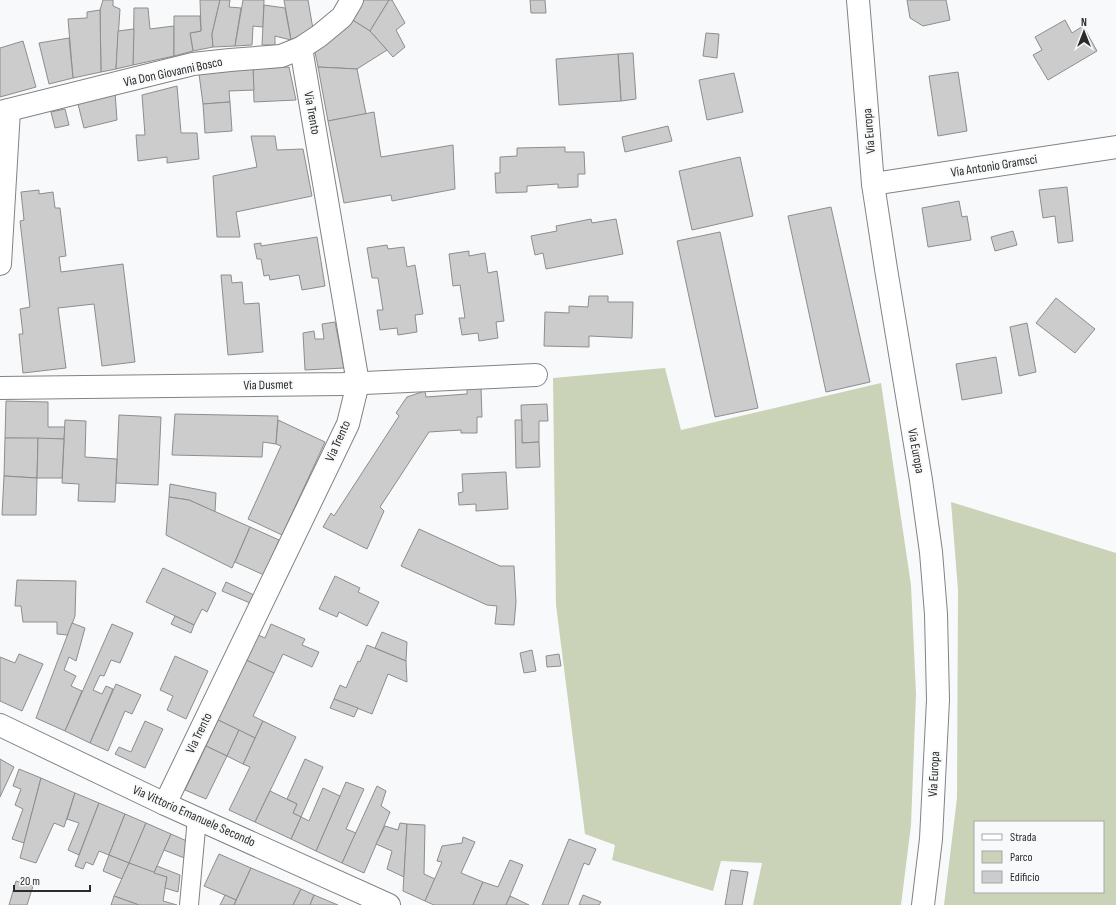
<svg xmlns="http://www.w3.org/2000/svg" width="1116" height="905" viewBox="0 0 1116 905" font-family="'Sofia Sans Condensed',sans-serif">
<rect width="100%" height="100%" fill="#f8f9fa"/>
<!-- green -->
<g fill="#cad2b8" fill-rule="evenodd">
<polygon points="665,368 681,430 881,383 911,585 916,694 911,825 901,905 753,905 762,863 721,861 713,891 612,860 615,845 585,834 556,605 553,378"/>
<path d="M 951,502 L 1116,553 L 1116,905 L 944,905 L 957,798 L 958,590 ZM 975,822 L 1103,822 L 1103,892 L 975,892 Z"/>
</g>
<!-- building -->
<g fill="#cdcccd" stroke="#8e8d8e">
<polygon points="103,0 113,0 113,6 120,9 116,69 101,72 100,10"/>
<polygon points="200,0 220,0 212,34 213,47 193,51 190,33 201,31"/>
<polygon points="220,0 230,0 229,7 241,8 235,46 213,47 212,34"/>
<polygon points="243,0 264,0 263,27 253,26 252,45 235,46"/>
<polygon points="284,0 308,0 313,29 291,40"/>
<polygon points="362,0 389,0 370,31 351,19"/>
<polygon points="389,0 392,0 405,23 396,30 405,47 393,57 370,31"/>
<polygon points="530,0 545,0 546,13 531,13"/>
<polygon points="907,0 946,0 950,20 923,26 910,18"/>
<polygon points="264,5 285,8 291,40 275,36 275,45 262,45"/>
<polygon points="134,8 148,8 150,29 174,26 174,56 133,65"/>
<polygon points="100,10 101,72 73,78 68,19 87,18 87,12"/>
<polygon points="174,16 200,16 201,31 190,33 193,51 174,56"/>
<polygon points="351,19 370,31 387,50 357,69 318,67 315,52"/>
<polygon points="1065,20 1072,33 1083,26 1097,51 1048,80 1033,55 1042,50 1035,37"/>
<polygon points="134,29 133,65 116,69 118,31"/>
<polygon points="706,33 719,34 717,58 703,56"/>
<polygon points="69,38 73,78 49,84 39,43"/>
<polygon points="23,41 36,87 0,97 0,48"/>
<polygon points="633,53 636,99 621,101 618,54"/>
<polygon points="618,54 621,101 559,105 556,59"/>
<polygon points="289,67 296,100 254,102 253,69"/>
<polygon points="318,67 357,69 366,114 328,121"/>
<polygon points="253,69 254,90 229,91 230,102 203,104 199,74"/>
<polygon points="958,72 967,131 938,136 929,76"/>
<polygon points="734,73 743,112 707,120 699,80"/>
<polygon points="177,86 181,133 197,133 199,159 167,163 167,157 138,161 136,135 145,135 142,95"/>
<polygon points="115,92 117,120 84,128 78,104"/>
<polygon points="230,102 232,131 205,133 203,104"/>
<polygon points="65,109 69,125 55,128 51,112"/>
<polygon points="374,112 381,157 453,145 455,189 392,201 391,195 344,203 328,121"/>
<polygon points="668,126 672,141 625,152 622,137"/>
<polygon points="251,136 275,136 277,150 303,149 312,196 236,212 240,237 217,237 213,176 257,167"/>
<polygon points="565,147 565,152 584,152 585,174 578,174 578,187 558,188 558,184 527,186 527,192 496,193 495,173 500,173 500,157 517,156 517,148"/>
<polygon points="740,157 753,216 692,230 679,171"/>
<polygon points="1067,187 1073,241 1058,243 1055,216 1043,218 1039,190"/>
<polygon points="39,190 39,194 53,192 55,208 60,208 66,256 59,257 61,272 123,264 135,362 102,366 94,304 58,308 66,368 23,373 19,334 23,334 20,309 30,307 20,221 24,220 21,192"/>
<polygon points="959,201 962,217 967,216 971,240 928,247 922,208"/>
<polygon points="831,207 870,382 826,392 788,216"/>
<polygon points="591,219 592,223 616,219 623,254 546,269 543,253 535,255 531,236 557,231 556,226"/>
<polygon points="1013,231 1017,245 995,251 991,237"/>
<polygon points="720,232 758,408 715,417 677,241"/>
<polygon points="317,237 325,286 302,290 299,275 270,280 269,275 264,276 261,259 257,259 254,244 261,243 261,246"/>
<polygon points="387,245 388,249 404,247 407,267 415,265 423,314 415,315 417,332 398,335 397,328 380,330 377,310 383,310 378,278 372,278 367,248"/>
<polygon points="469,251 469,256 485,253 488,273 497,271 504,321 496,322 498,338 479,341 478,333 462,335 459,318 465,318 460,285 453,286 449,254"/>
<polygon points="221,275 231,275 232,283 242,282 244,304 259,303 263,352 228,355"/>
<polygon points="589,296 608,296 608,302 633,302 632,338 589,336 589,347 544,346 545,312 569,313 569,306 588,307"/>
<polygon points="1056,298 1095,329 1075,353 1036,323"/>
<polygon points="335,322 344,368 305,370 303,333 314,331 315,339 324,339 322,324"/>
<polygon points="1027,323 1036,372 1019,376 1010,327"/>
<polygon points="996,357 1002,393 962,400 956,364"/>
<polygon points="467,388 481,388 482,417 477,417 477,433 461,433 461,430 429,432 380,507 384,511 367,549 323,527 331,513 334,516 399,416 396,413 407,397 425,391 426,397 467,394"/>
<polygon points="6,401 48,402 48,427 65,427 64,439 5,438"/>
<polygon points="547,404 548,421 539,421 539,442 522,443 521,405"/>
<polygon points="175,414 278,416 276,444 263,442 262,457 172,455"/>
<polygon points="119,415 161,417 158,485 116,483"/>
<polygon points="65,420 86,421 85,457 117,459 115,502 78,501 79,484 62,483"/>
<polygon points="278,420 325,442 282,535 248,519 281,446 276,444"/>
<polygon points="515,420 522,420 522,443 539,442 540,467 516,468"/>
<polygon points="5,438 38,438 37,478 4,476"/>
<polygon points="38,438 64,439 62,478 37,478"/>
<polygon points="506,472 508,509 476,511 476,504 459,505 458,493 463,492 462,474"/>
<polygon points="4,476 37,478 36,515 2,515"/>
<polygon points="170,484 216,493 215,512 189,500 169,497"/>
<polygon points="169,497 189,500 250,527 232,568 166,535"/>
<polygon points="250,527 279,540 264,575 235,562"/>
<polygon points="419,529 500,566 514,566 516,602 514,625 495,624 497,606 487,605 401,566"/>
<polygon points="163,568 216,593 207,612 202,609 194,625 146,602"/>
<polygon points="335,576 360,588 358,592 379,602 367,626 339,612 337,617 319,609"/>
<polygon points="17,580 76,581 75,616 68,635 57,634 57,622 23,622 21,606 15,606"/>
<polygon points="226,582 254,595 250,603 222,591"/>
<polygon points="175,616 194,625 191,633 171,624"/>
<polygon points="72,623 85,628 76,661 69,657 64,670 76,676 71,686 82,691 65,731 36,718"/>
<polygon points="112,624 133,633 120,663 111,660 104,676 100,675 93,690 102,694 106,686 113,689 90,743 65,731"/>
<polygon points="271,624 305,639 302,645 319,652 312,667 283,654 274,673 246,660 258,635 265,638"/>
<polygon points="382,632 407,642 406,661 375,648"/>
<polygon points="367,645 406,661 407,682 388,674 372,714 334,699 340,685 346,688 358,661 360,662"/>
<polygon points="532,650 536,671 524,673 520,653"/>
<polygon points="19,654 43,664 22,711 0,701 0,657 15,663"/>
<polygon points="559,654 561,666 547,667 546,656"/>
<polygon points="175,656 208,671 186,719 167,710 173,696 160,690"/>
<polygon points="246,660 274,673 253,716 263,721 255,738 218,720"/>
<polygon points="116,684 141,695 132,714 125,711 108,751 90,743"/>
<polygon points="334,699 358,708 354,717 330,708"/>
<polygon points="218,720 239,730 227,756 206,746"/>
<polygon points="145,721 163,729 145,768 115,754 119,747 131,752"/>
<polygon points="263,721 296,737 255,822 229,810 250,767 243,764"/>
<polygon points="239,730 255,738 243,764 227,756"/>
<polygon points="206,746 227,756 206,799 185,790"/>
<polygon points="0,759 14,767 0,797"/>
<polygon points="305,759 323,767 301,817 293,813 297,804 287,799"/>
<polygon points="19,769 41,778 24,843 12,839 23,809 15,805 21,789 13,786"/>
<polygon points="41,778 75,793 64,827 54,823 36,863 20,858"/>
<polygon points="346,782 364,789 346,829 356,833 342,863 316,851"/>
<polygon points="377,786 386,791 381,806 390,812 364,873 342,863"/>
<polygon points="323,788 340,796 316,851 291,839 301,817 309,821"/>
<polygon points="270,791 297,804 293,813 301,817 291,839 255,822"/>
<polygon points="75,793 99,803 79,855 68,850 79,823 67,819"/>
<polygon points="99,803 125,814 109,855 99,851 93,865 86,862 83,869 75,866"/>
<polygon points="125,814 146,823 129,863 109,855"/>
<polygon points="146,823 171,834 154,873 129,863"/>
<polygon points="400,823 407,824 404,877 387,869 392,851 376,844 385,826 398,830"/>
<polygon points="407,824 425,825 424,874 435,879 425,901 403,891"/>
<polygon points="171,834 189,842 187,859 164,850"/>
<polygon points="463,837 475,842 461,873 483,882 473,905 434,905 425,901 442,862 437,861 442,846 462,843"/>
<polygon points="569,839 596,849 589,865 584,863 568,905 542,905"/>
<polygon points="219,854 251,868 236,900 204,886"/>
<polygon points="109,855 129,863 122,879 103,871"/>
<polygon points="510,860 523,865 506,905 473,905 483,882 498,887"/>
<polygon points="129,863 167,877 163,901 177,905 139,905 114,896"/>
<polygon points="157,866 180,875 178,892 165,888 167,877 154,873"/>
<polygon points="251,868 301,889 293,905 234,905"/>
<polygon points="731,870 748,872 742,905 725,905"/>
<polygon points="16,881 33,886 27,905 9,905"/>
<polygon points="301,889 314,895 310,905 293,905"/>
<polygon points="225,895 236,900 234,905 220,905"/>
<polygon points="314,895 338,905 310,905"/>
<polygon points="583,895 601,902 599,905 579,905"/>
<polygon points="114,896 139,905 111,905"/>
<polygon points="510,896 529,905 506,905"/>
</g>
<g fill="none" stroke-linecap="round" stroke-linejoin="round">
<!-- pedestrian casing -->
<g stroke="#828284" stroke-width="20">
<polyline id="pedestrian" points="189,905 197,818"/>
</g>
<!-- minor casing -->
<g stroke="#828284" stroke-width="24">
<g id="minor">
<polyline points="0,112 193,64 230,60 281,56 301,48 319,36 342,17 352,0"/>
<polyline points="873,184 1116,147"/>
<polyline points="0,264 9,110"/>
<polyline points="0,388 343,384 536,375"/>
<polyline points="165,804 348,424 358,383 301,48"/>
</g>
</g>
<!-- tertiary casing -->
<g stroke="#828284" stroke-width="24">
<g id="tertiary">
<polyline points="858,0 873,184 886,269 921,480 931,552 936,614 938,700 931,839 923,905"/>
<polyline points="0,725 165,804 389,905"/>
</g>
</g>
<!-- pedestrian -->
<use href="#pedestrian" stroke="#fff" stroke-width="18"/>
<!-- minor -->
<use href="#minor" stroke="#fff" stroke-width="22"/>
<!-- tertiary -->
<use href="#tertiary" stroke="#fff" stroke-width="22"/>
</g>
<g text-anchor="middle" dominant-baseline="central" stroke-width="4" stroke-linejoin="round" paint-order="stroke">
<!-- street labels -->
<g font-size="13" fill="#2b2b2b" stroke="#f8f9fa">
<text transform="translate(173 72) rotate(-12)">Via Don Giovanni Bosco</text>
<text transform="translate(312 113) rotate(80)">Via Trento</text>
<text transform="translate(869 131) rotate(-95)">Via Europa</text>
<text transform="translate(994 166) rotate(-9)">Via Antonio Gramsci</text>
<text transform="translate(268 385) rotate(-1)">Via Dusmet</text>
<text transform="translate(338 441) rotate(-66)">Via Trento</text>
<text transform="translate(916 451) rotate(80)">Via Europa</text>
<text transform="translate(199 733) rotate(-64)">Via Trento</text>
<text transform="translate(934 774) rotate(-87)">Via Europa</text>
<text transform="translate(194 816) rotate(24)">Via Vittorio Emanuele Secondo</text>
</g>
</g>
<!-- legend -->
<rect x="974" y="821" width="130" height="72" fill="#f8f9fa" stroke="#a6a7a7"/>
<rect x="982" y="834" width="20" height="6" fill="#ffffff" stroke="#a6a7a7"/>
<text x="1010" y="841" font-size="12" fill="#2b2b2b">Strada</text>
<rect x="982" y="851" width="20" height="12" fill="#cad2b8" stroke="#a6a7a7"/>
<text x="1010" y="861" font-size="12" fill="#2b2b2b">Parco</text>
<rect x="982" y="871" width="20" height="12" fill="#cdcccd" stroke="#a6a7a7"/>
<text x="1010" y="881" font-size="12" fill="#2b2b2b">Edificio</text>
<!-- north arrow -->
<g transform="translate(1084 32)" stroke="#f8f9fa" stroke-width="3" paint-order="stroke">
<path d="M0-3L7 15L0 10L-7 15Z" fill="#2b2b2b"/>
<text y="-6" font-size="11" font-weight="bold" text-anchor="middle" fill="#2b2b2b">N</text>
</g>
<!-- scale -->
<path d="M14 885v6h76v-6" fill="none" stroke="#2b2b2b" stroke-width="2"/>
<text x="20" y="885" font-size="12" fill="#2b2b2b" stroke="#f8f9fa" stroke-width="3" paint-order="stroke">20 m</text>
</svg>
